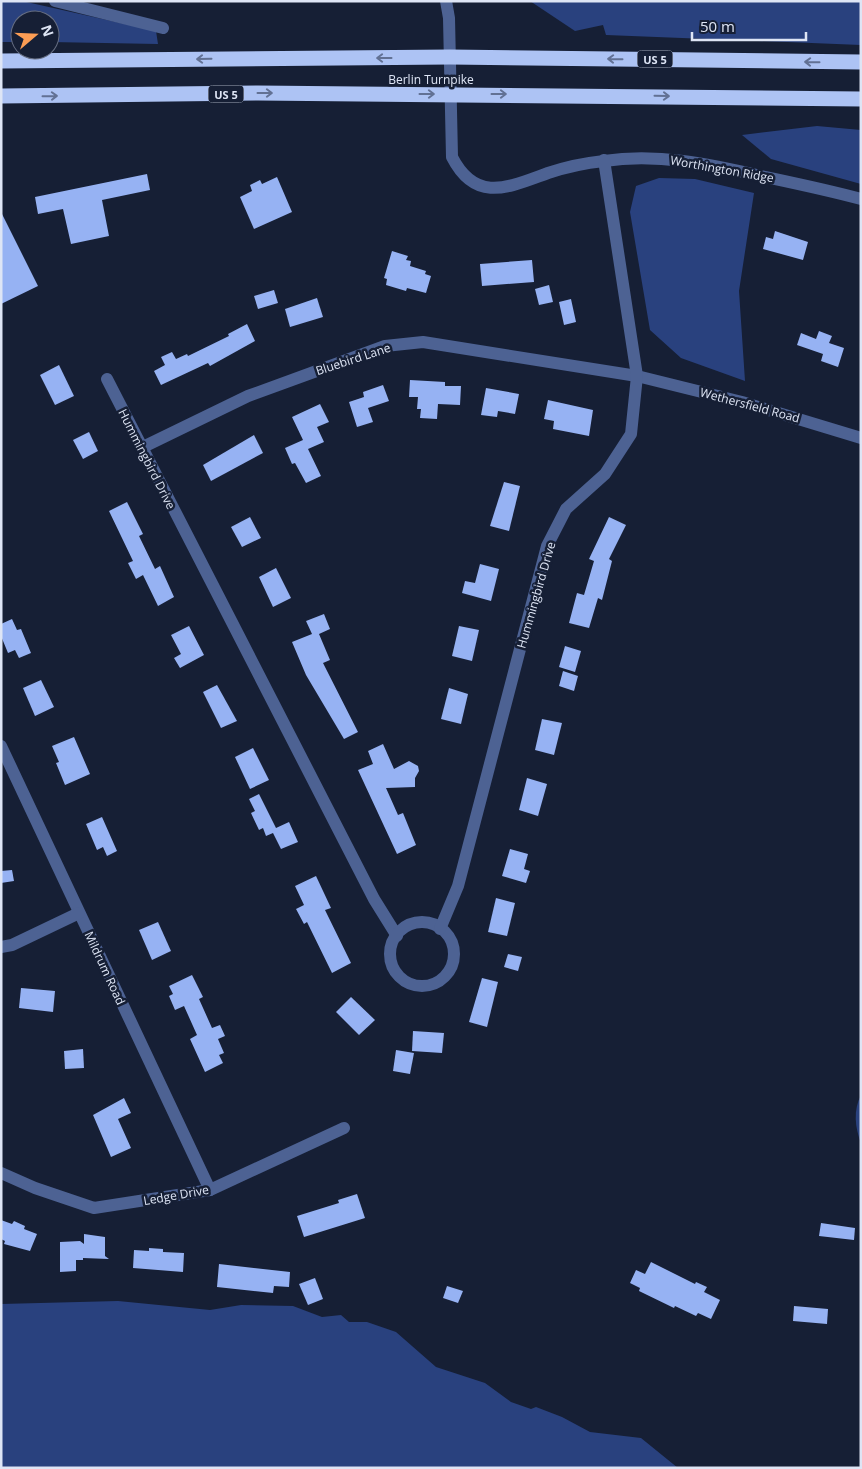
<svg xmlns="http://www.w3.org/2000/svg" width="862" height="1469" viewBox="0 0 862 1469" font-family="'Open Sans',sans-serif">
<rect width="100%" height="100%" fill="#161f35"/>
<!-- green -->
<g fill="#29417e">
<polygon points="1,1 22,1 156,31 158,44 50,42 50,20 20,20 20,42 1,42"/>
<polygon points="530,1 861,1 861,45 606,35 603,25 575,31"/>
<polygon points="817,126 861,130 861,184 771,159 742,135"/>
<polygon points="659,178 695,179 754,193 739,291 745,381 681,358 650,330 630,212 636,186"/>
<path d="M 861,1095 L 861,1143 C 855,1128 853,1110 861,1095 Z"/>
<polygon points="118,1301 210,1310 241,1305 293,1306 322,1317 341,1315 349,1322 367,1322 396,1332 436,1367 485,1383 511,1402 531,1409 536,1407 562,1417 590,1432 641,1438 678,1468 1,1468 1,1304"/>
</g>
<!-- building -->
<g fill="#96b2f3">
<polygon points="147,174 150,190 102,200 109,236 71,244 63,209 38,214 35,197"/>
<polygon points="277,177 292,212 254,229 240,197 252,191 250,185 260,180 262,184"/>
<polygon points="1,212 38,286 1,304"/>
<polygon points="775,231 808,242 803,260 763,249 766,237 773,239"/>
<polygon points="392,251 408,256 406,260 411,261 410,266 426,271 425,274 431,276 426,293 407,288 406,291 386,285 387,279 384,278"/>
<polygon points="532,260 534,282 482,286 480,264"/>
<polygon points="549,285 553,302 539,305 535,289"/>
<polygon points="274,290 278,303 258,309 254,296"/>
<polygon points="317,298 323,317 290,327 285,309"/>
<polygon points="571,299 576,322 564,325 559,302"/>
<polygon points="247,324 255,341 210,366 208,363 161,385 154,371 165,365 161,357 172,352 176,359 187,354 188,356 229,336 228,334"/>
<polygon points="819,331 832,336 829,343 844,348 838,367 821,361 823,354 797,345 801,333 816,339"/>
<polygon points="59,365 74,396 55,405 40,375"/>
<polygon points="410,380 445,382 445,386 461,386 460,405 438,404 437,419 420,418 421,409 417,409 418,397 409,397"/>
<polygon points="383,385 389,401 368,408 373,422 357,427 349,402 364,397 363,392"/>
<polygon points="486,388 519,394 515,414 498,411 497,417 481,415"/>
<polygon points="548,400 593,410 589,436 553,429 554,421 544,419"/>
<polygon points="320,404 329,422 317,427 324,442 308,449 321,476 306,483 295,463 292,464 285,448 303,440 292,417"/>
<polygon points="89,432 98,451 83,459 73,440"/>
<polygon points="254,435 263,453 211,481 203,465"/>
<polygon points="504,482 520,486 509,531 490,526"/>
<polygon points="127,502 143,534 139,536 155,569 160,566 174,597 158,606 143,575 136,579 128,563 133,561 109,511"/>
<polygon points="250,517 261,538 242,547 231,527"/>
<polygon points="609,517 626,525 609,559 612,561 602,600 598,598 589,628 569,623 577,593 584,595 594,561 589,559"/>
<polygon points="480,564 499,569 491,601 462,593 465,581 475,583"/>
<polygon points="276,568 291,598 273,607 259,577"/>
<polygon points="324,614 330,629 319,634 330,660 323,663 358,732 344,739 306,675 292,642 312,634 306,621"/>
<polygon points="12,619 17,630 21,629 31,653 19,658 15,650 8,653 1,636 1,624"/>
<polygon points="189,626 204,655 180,668 174,658 181,654 171,635"/>
<polygon points="459,626 479,630 472,661 452,656"/>
<polygon points="565,646 581,651 575,672 559,667"/>
<polygon points="563,671 578,676 574,691 559,686"/>
<polygon points="41,680 54,707 35,716 23,688"/>
<polygon points="217,685 237,721 221,728 203,692"/>
<polygon points="449,688 468,694 461,724 441,719"/>
<polygon points="542,719 562,723 554,755 535,750"/>
<polygon points="74,737 90,774 65,785 56,763 59,762 52,746"/>
<polygon points="383,744 394,769 409,761 418,766 419,771 415,778 415,787 386,788 398,815 403,813 416,845 397,854 358,770 373,764 368,751"/>
<polygon points="253,748 269,780 250,789 235,757"/>
<polygon points="527,778 547,784 538,816 519,810"/>
<polygon points="259,794 276,828 289,822 298,842 281,849 273,833 266,836 263,828 259,830 251,813 255,811 249,799"/>
<polygon points="102,817 117,851 107,856 103,847 97,850 86,824"/>
<polygon points="510,849 528,854 524,869 530,871 526,883 502,876"/>
<polygon points="12,870 14,881 1,883 1,871"/>
<polygon points="316,876 331,908 325,910 351,963 332,973 307,922 304,924 296,909 304,905 295,886"/>
<polygon points="496,898 515,903 507,936 488,932"/>
<polygon points="158,922 171,951 152,960 139,930"/>
<polygon points="508,954 522,957 518,971 504,967"/>
<polygon points="192,975 203,997 199,999 212,1028 220,1025 225,1036 218,1039 224,1053 219,1055 223,1063 205,1072 190,1039 197,1035 184,1006 175,1010 169,996 173,994 169,986"/>
<polygon points="482,978 498,982 487,1027 469,1022"/>
<polygon points="21,988 55,991 53,1012 19,1008"/>
<polygon points="351,997 375,1020 359,1035 336,1012"/>
<polygon points="413,1031 444,1033 442,1053 412,1051"/>
<polygon points="83,1049 84,1068 65,1069 64,1051"/>
<polygon points="396,1050 414,1053 410,1074 393,1071"/>
<polygon points="124,1098 131,1113 118,1119 131,1148 111,1157 93,1115"/>
<polygon points="357,1194 365,1218 304,1237 297,1216 339,1203 338,1200"/>
<polygon points="1,1220 12,1224 14,1221 25,1226 24,1229 37,1234 30,1251 4,1244 5,1241 1,1239"/>
<polygon points="821,1223 855,1228 854,1240 819,1236"/>
<polygon points="84,1234 105,1237 105,1256 109,1259 83,1258 83,1260 76,1260 76,1271 60,1272 60,1242 80,1241 84,1244"/>
<polygon points="149,1248 163,1249 163,1252 184,1253 183,1272 133,1268 134,1250 149,1251"/>
<polygon points="651,1262 695,1284 696,1282 707,1287 704,1292 720,1300 711,1319 698,1313 696,1316 675,1306 674,1308 639,1291 640,1288 630,1283 636,1270 645,1274"/>
<polygon points="219,1264 290,1272 289,1287 274,1286 273,1293 217,1287"/>
<polygon points="315,1278 323,1299 308,1305 299,1284"/>
<polygon points="447,1286 463,1291 458,1303 443,1298"/>
<polygon points="794,1306 828,1309 827,1324 793,1321"/>
</g>
<g fill="none" stroke-linecap="round" stroke-linejoin="round">
<!-- minor -->
<g stroke="#4d6293" stroke-width="12">
<polyline points="55,1 163,28"/>
<path d="M 446,1 L 449,18 L 452,157 C 476,204 509,187 548,173 C 566,167 585,163 604,161 C 657,153 709,164 761,176 C 794,183 828,190 861,199"/>
<polyline points="107,379 374,899 397,936"/>
<polyline points="141,448 248,396 385,346 423,342 637,376 742,402 861,438"/>
<polyline points="1,746 210,1190"/>
<circle cx="422" cy="954" r="32"/>
<polyline points="440,929 458,886 547,546 566,509 605,474 631,434 637,376 604,160"/>
<polyline points="1,947 12,945 79,913"/>
<polyline points="1,1173 35,1188 94,1208 210,1190 344,1128"/>
</g>
<!-- highway -->
<g stroke="#adc3f4" stroke-width="15">
<polyline points="1,61 450,57 861,62"/>
<polyline points="1,96 258,93 861,99"/>
</g>
</g>
<!-- one-way arrows -->
<defs><path id="oneway-shaft" d="M-6 0H5M1.5-3L5.5 0L1.5 3" fill="none" stroke-width="1.6" stroke-linecap="round" stroke-linejoin="round" transform="scale(1.25)"/></defs>
<g stroke="#627194">
<use href="#oneway-shaft" transform="translate(384 58) rotate(180)"/>
<use href="#oneway-shaft" transform="translate(204 59) rotate(179)"/>
<use href="#oneway-shaft" transform="translate(615 59) rotate(-179)"/>
<use href="#oneway-shaft" transform="translate(812 62) rotate(-179)"/>
<use href="#oneway-shaft" transform="translate(265 93)"/>
<use href="#oneway-shaft" transform="translate(427 94)"/>
<use href="#oneway-shaft" transform="translate(499 94)"/>
<use href="#oneway-shaft" transform="translate(50 96) rotate(-1)"/>
<use href="#oneway-shaft" transform="translate(662 96) rotate(1)"/>
</g>
<g text-anchor="middle" dominant-baseline="central" stroke-width="5" stroke-linejoin="round" paint-order="stroke">
<!-- shield labels -->
<g fill="#161f35" stroke="#a2aabb" stroke-width="1">
<rect x="637.5" y="50.5" width="35" height="17" rx="4"/>
<rect x="208.5" y="85.5" width="35" height="17" rx="4"/>
</g>
<g font-size="11" font-weight="bold" fill="#dee5f5">
<text x="655" y="59">US 5</text>
<text x="226" y="94">US 5</text>
</g>
<!-- street labels -->
<g font-size="12" fill="#dee5f5" stroke="#161f35">
<text x="431" y="79">Berlin Turnpike</text>
<text transform="translate(722 169) rotate(10)">Worthington Ridge</text>
<text transform="translate(353 359) rotate(-18)">Bluebird Lane</text>
<text transform="translate(750 405) rotate(15)">Wethersfield Road</text>
<text transform="translate(147 459) rotate(63)">Hummingbird Drive</text>
<text transform="translate(536 595) rotate(-74)">Hummingbird Drive</text>
<text transform="translate(105 968) rotate(65)">Mildrum Road</text>
<text transform="translate(176 1195) rotate(-10)">Ledge Drive</text>
</g>
</g>
<!-- border -->
<rect width="862" height="1469" fill="none" stroke="#dee5f5" stroke-width="5"/>
<!-- north arrow -->
<g transform="translate(35 35) rotate(71)"><circle r="24" fill="#161f35" stroke="#666e82"/>
<path d="M0-4L9 19L0 12L-9 19Z" fill="#fc9d54"/>
<text y="-8" font-size="14" font-weight="bold" text-anchor="middle" fill="#dee5f5">N</text>
</g>
<!-- scale -->
<path d="M692 32v8h114v-8" fill="none" stroke="#dee5f5" stroke-width="2.5"/>
<text x="700" y="32" font-size="15" fill="#dee5f5" stroke="#161f35" stroke-width="4" paint-order="stroke">50 m</text>
</svg>
